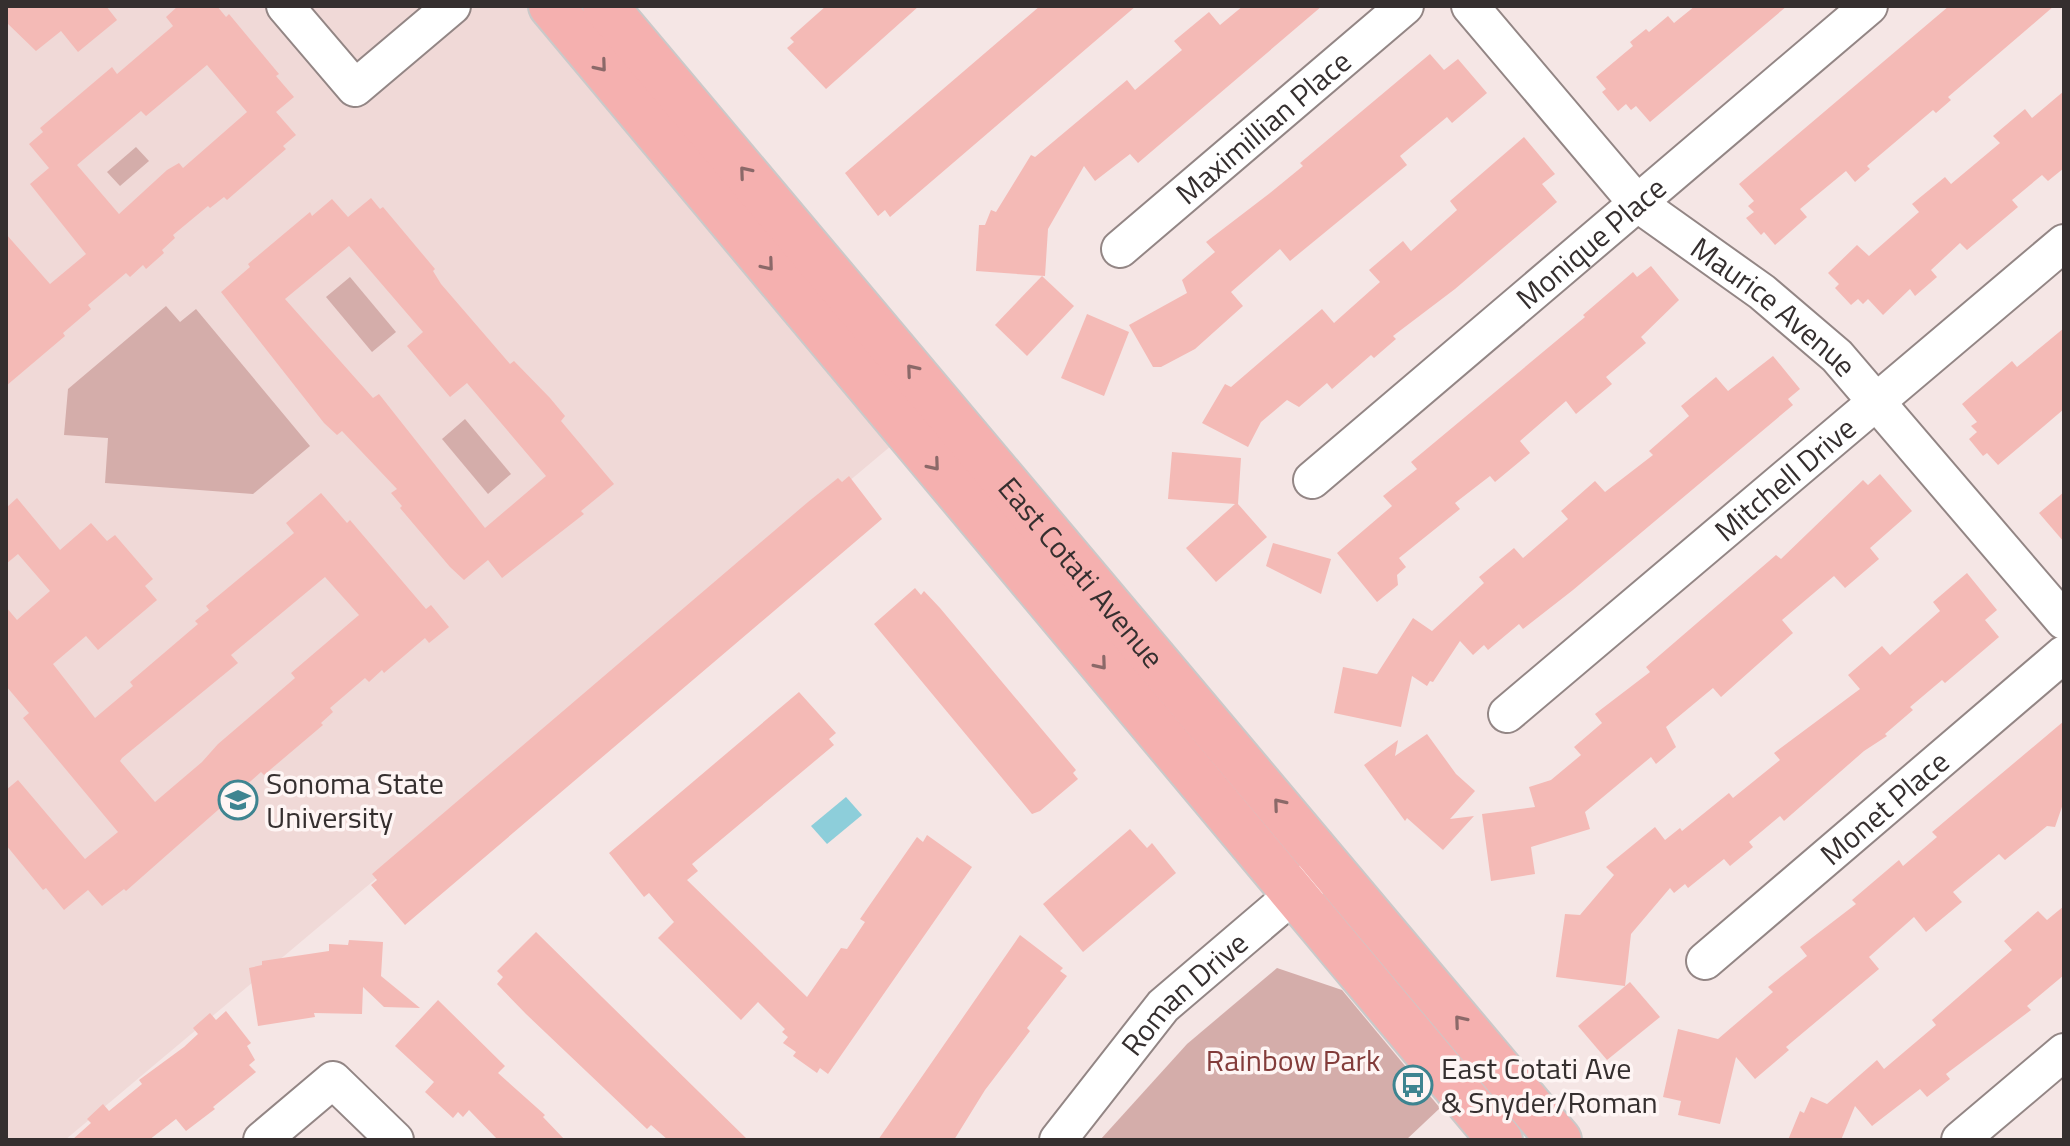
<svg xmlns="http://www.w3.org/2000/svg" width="2070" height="1146" viewBox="0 0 2070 1146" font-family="'Titillium Web',sans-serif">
<rect width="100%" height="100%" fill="#f5e6e5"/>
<!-- built -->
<polygon fill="#f0d9d7" points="6,6 529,6 898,440 65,1140 6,1140"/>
<!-- green -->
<g fill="#d4adaa">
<polygon points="136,147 149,161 120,186 107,172"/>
<polygon points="350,277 396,332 372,352 326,297"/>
<polygon points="166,306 180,322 196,309 310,446 253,494 105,483 108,438 64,435 68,389"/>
<polygon points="465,419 511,474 488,494 442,439"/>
<polygon points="1277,968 1342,990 1440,1108 1406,1140 1100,1140 1187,1044"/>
</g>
<!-- water -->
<polygon fill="#8dceda" points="846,797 862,815 827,844 811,826"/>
<!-- building -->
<g fill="#f4bab6" fill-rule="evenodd">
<polygon points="6,6 106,6 117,20 78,52 61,31 36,51 6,22"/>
<path d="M 178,6 L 217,6 L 226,17 L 229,14 L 279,74 L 276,76 L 294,97 L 276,112 L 296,135 L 283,146 L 286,149 L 227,200 L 224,197 L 210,208 L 208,206 L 173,235 L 175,238 L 162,250 L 164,253 L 146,269 L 143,265 L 130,277 L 126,273 L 88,305 L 91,309 L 63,333 L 65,336 L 6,386 L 6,234 L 50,284 L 86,254 L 30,184 L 49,168 L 29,144 L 43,132 L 40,128 L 112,67 L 117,74 L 173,26 L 166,17 ZM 207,65 L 247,112 L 183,168 L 179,163 L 167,170 L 119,214 L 77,165 L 141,111 L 146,116 Z"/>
<polygon points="826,6 919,6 826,89 787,48 794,42 790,38"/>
<polygon points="1040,6 1136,6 890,217 885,210 878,216 845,173"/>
<polygon points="1243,6 1322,6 1138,163 1130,154 1095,181 1084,166 1048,229 1045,276 976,271 979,225 985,225 991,210 996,212 1031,155 1035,157 1127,80 1135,90 1182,50 1174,41 1209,12 1220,25"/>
<polygon points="1695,6 1787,6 1650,122 1636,106 1631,110 1626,104 1618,111 1602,92 1606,89 1596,77 1633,46 1630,42 1646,29 1649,32 1668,16 1674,23"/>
<polygon points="1949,6 2054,6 1948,97 1951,100 1936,113 1933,110 1867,166 1870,169 1855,182 1846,171 1800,209 1807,217 1775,245 1764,232 1761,235 1746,218 1754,212 1748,206 1754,201 1739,184"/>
<polygon points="1430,54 1444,70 1458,59 1487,93 1452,123 1447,117 1400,156 1407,165 1290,261 1280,249 1231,292 1243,306 1195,349 1161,367 1153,367 1129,325 1187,293 1182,280 1215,252 1206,242 1270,193 1303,166 1300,163"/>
<polygon points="2064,91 2064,168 2048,181 2042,175 2012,200 2018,207 1967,250 1960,243 1931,270 1937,277 1915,296 1910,289 1883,315 1868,299 1863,304 1858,299 1851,305 1835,288 1839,284 1828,273 1857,245 1869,256 1919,212 1912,204 1945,177 1951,184 2000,143 1993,136 2025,109 2032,118"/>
<polygon points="1524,137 1555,174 1542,184 1557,202 1455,289 1393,336 1396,339 1374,358 1371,355 1332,389 1327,383 1299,407 1287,400 1261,422 1248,447 1202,423 1225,384 1231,387 1322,309 1334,323 1380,282 1369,270 1403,241 1411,251 1457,210 1450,201"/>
<path d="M 371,198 L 380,209 L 383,207 L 435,269 L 433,271 L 441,284 L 510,364 L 514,361 L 550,398 L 565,416 L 561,421 L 614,484 L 581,511 L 584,514 L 502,578 L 488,560 L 464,580 L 450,567 L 400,508 L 402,506 L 391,493 L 397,489 L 342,431 L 337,435 L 324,423 L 221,292 L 250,267 L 248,264 L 310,212 L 312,216 L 332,199 L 348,217 ZM 349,246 L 423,332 L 407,346 L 450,397 L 467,383 L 546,476 L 485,528 L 379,394 L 373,398 L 285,299 Z"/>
<polygon points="1651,266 1679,300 1641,337 1646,343 1606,377 1612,384 1576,414 1566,401 1520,441 1530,453 1495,482 1490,476 1455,503 1460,509 1399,558 1406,567 1397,575 1398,585 1377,602 1337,553 1392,506 1383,496 1417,469 1411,462 1585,317 1583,315 1633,272 1637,277"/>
<polygon points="1042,276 1074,306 1027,356 995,325"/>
<polygon points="1087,314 1129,332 1104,396 1061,378"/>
<polygon points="2064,328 2064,409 1998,465 1987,453 1983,456 1969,439 1977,432 1971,426 1977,422 1962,404 2012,361 2017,367"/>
<polygon points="1773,356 1800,389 1788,399 1793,405 1573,590 1523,629 1519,624 1488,650 1484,645 1473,655 1460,641 1433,682 1430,681 1427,686 1412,676 1401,727 1334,713 1343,667 1377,674 1413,618 1432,631 1484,583 1479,577 1514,548 1523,558 1568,519 1561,511 1595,481 1605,492 1653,455 1649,451 1689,416 1681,406 1716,377 1728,391"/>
<polygon points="1172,452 1241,458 1238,504 1267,537 1216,582 1186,548 1235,504 1168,499"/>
<polygon points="1880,474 1912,511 1870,548 1879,559 1845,588 1834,576 1782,620 1793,633 1721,697 1713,688 1666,727 1676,747 1656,764 1651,757 1585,812 1590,829 1531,847 1535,874 1491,881 1482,814 1535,807 1529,787 1551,780 1581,755 1574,747 1602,723 1595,714 1650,672 1646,667 1776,555 1781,559 1863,480 1868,485"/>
<polygon points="849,476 882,519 405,925 371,885 377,880 372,874 808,502 838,478 842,482"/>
<polygon points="2064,492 2064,542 2039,513"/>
<path d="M 321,493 L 347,523 L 350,520 L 426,609 L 431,605 L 449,627 L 429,643 L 425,638 L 384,673 L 382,670 L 369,682 L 365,678 L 330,708 L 333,712 L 321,723 L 323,725 L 264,775 L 261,772 L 126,891 L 124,889 L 102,906 L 88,890 L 64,910 L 46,888 L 43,890 L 6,845 L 6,790 L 18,780 L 85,859 L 118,832 L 23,718 L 29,713 L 6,686 L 6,607 L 17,620 L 50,591 L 18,554 L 6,564 L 6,508 L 17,498 L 60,550 L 91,523 L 107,541 L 115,535 L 153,579 L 145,586 L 157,600 L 98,650 L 86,636 L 53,664 L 95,718 L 133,686 L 130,682 L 198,624 L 195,621 L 209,610 L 206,606 L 294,533 L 286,523 ZM 325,577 L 359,615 L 291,673 L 295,678 L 218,744 L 202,762 L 155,802 L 120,761 L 122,758 L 238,663 L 231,655 Z"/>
<polygon points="1273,543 1331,559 1321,594 1266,566"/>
<polygon points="1967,573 1997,610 1985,620 1999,637 1945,683 1942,680 1910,707 1913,710 1885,734 1887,736 1864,751 1784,821 1780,816 1749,842 1753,847 1730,866 1724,859 1688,888 1685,884 1674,893 1670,888 1631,934 1625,986 1556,977 1565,914 1580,915 1614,875 1606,867 1655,827 1665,840 1680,828 1682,831 1729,793 1733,798 1780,760 1774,753 1860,689 1848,675 1882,646 1890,655 1940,611 1933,602"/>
<polygon points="915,588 921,595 924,591 940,608 1076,770 1073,773 1078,779 1040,811 1032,814 874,624"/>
<polygon points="799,692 836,733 829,739 834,745 692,864 698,871 687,880 807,997 841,948 847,949 865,922 860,919 917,837 923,842 927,835 972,867 828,1074 820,1068 817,1073 793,1056 796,1052 783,1043 788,1037 782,1032 785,1029 758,1002 741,1020 658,938 674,922 649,893 644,897 609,853"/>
<polygon points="2064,721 2064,801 2055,827 2047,826 2005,860 1999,854 1953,892 1962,902 1926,932 1914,917 1869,957 1879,969 1786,1047 1789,1050 1755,1079 1736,1057 1720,1124 1678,1115 1681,1101 1663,1097 1678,1029 1718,1039 1773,992 1768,987 1807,956 1800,947 1856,904 1852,900 1899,860 1903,866 1937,837 1932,832"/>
<polygon points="1427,734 1456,774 1475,791 1450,819 1474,816 1443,850 1407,818 1405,821 1364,765 1398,740 1395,756"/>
<polygon points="1130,829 1147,848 1152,843 1176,873 1083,952 1043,904"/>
<polygon points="2064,906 2064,975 2027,1006 2031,1010 1946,1074 1950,1079 1927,1097 1920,1089 1872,1126 1855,1106 1841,1140 1788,1140 1800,1111 1804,1113 1811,1097 1827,1104 1877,1060 1884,1069 1936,1025 1932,1020 2012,950 2004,941 2038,911 2047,920"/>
<polygon points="536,932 602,997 748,1140 668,1140 651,1125 647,1129 526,1014 497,984 503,977 497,971"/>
<polygon points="1020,935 1063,968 1060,971 1067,976 1027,1028 1030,1031 985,1090 954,1140 878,1140"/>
<polygon points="349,940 383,942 381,976 420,1008 384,1007 363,987 362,1014 314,1013 315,1017 258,1026 249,968 262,965 262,961 329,951 329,944 348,945"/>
<polygon points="1630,982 1660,1017 1607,1060 1578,1026"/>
<polygon points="438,1000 505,1066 498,1073 545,1115 543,1117 565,1140 498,1140 469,1110 463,1117 458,1112 453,1118 425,1092 434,1082 395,1046"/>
<polygon points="226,1011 251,1043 247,1046 255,1060 249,1065 256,1072 213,1107 215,1109 186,1131 176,1119 149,1140 72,1140 91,1123 87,1119 103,1104 109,1111 142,1084 139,1080 184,1047 198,1034 193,1028 210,1013 216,1020"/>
</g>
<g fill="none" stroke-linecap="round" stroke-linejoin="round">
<!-- minor casing -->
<g stroke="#938685" stroke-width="40">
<g id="minor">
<polyline points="285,6 355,88 452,6"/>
<path id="s1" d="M 1470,6 L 1637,203 L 1762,292 L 1837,356 L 2064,621"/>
<path id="s2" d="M 1120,249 L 1405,6"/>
<path id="s3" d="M 1312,480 L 1869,6"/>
<path id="s4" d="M 1507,714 L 2064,243"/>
<path id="s5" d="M 1705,961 L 2064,654"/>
<polyline points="262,1140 333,1080 395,1140"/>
<path id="s6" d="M 1058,1140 L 1163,1006 L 1313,878"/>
<polyline points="1960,1140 2064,1052"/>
</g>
</g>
<!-- major casing -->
<g stroke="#cac9c9" stroke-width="48">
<g id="major">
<polyline points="551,6 1500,1140"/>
<path id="s7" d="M 605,6 L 1559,1140"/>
</g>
</g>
<!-- minor -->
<use href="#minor" stroke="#fff" stroke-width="36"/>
<!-- major -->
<use href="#major" stroke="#f5b0af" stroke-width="44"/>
</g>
<!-- one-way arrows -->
<defs><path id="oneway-chevron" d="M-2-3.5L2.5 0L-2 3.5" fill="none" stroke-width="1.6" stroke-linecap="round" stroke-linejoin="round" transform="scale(2)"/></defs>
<g stroke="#8b6969">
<use href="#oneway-chevron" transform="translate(601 66) rotate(50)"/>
<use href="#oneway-chevron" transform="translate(745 172) rotate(-130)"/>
<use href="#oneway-chevron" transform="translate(768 265) rotate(50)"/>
<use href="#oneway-chevron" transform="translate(912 370) rotate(-130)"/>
<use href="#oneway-chevron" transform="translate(934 465) rotate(50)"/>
<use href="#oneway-chevron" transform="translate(1101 664) rotate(50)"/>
<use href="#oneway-chevron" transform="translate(1279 804) rotate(-130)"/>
<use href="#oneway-chevron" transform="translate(1460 1021) rotate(-130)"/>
</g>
<!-- icons -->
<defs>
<g id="university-ring" transform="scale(2)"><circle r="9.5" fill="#fef5f4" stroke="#3e8490" stroke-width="1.5"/><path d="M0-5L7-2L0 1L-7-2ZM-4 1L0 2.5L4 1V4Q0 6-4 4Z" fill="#3e8490"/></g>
<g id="bus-ring" transform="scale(2)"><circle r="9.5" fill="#fef5f4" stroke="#3e8490" stroke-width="1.5"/><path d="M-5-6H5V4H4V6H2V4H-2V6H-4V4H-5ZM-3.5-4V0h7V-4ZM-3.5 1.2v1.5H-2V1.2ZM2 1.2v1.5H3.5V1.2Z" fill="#3e8490"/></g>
</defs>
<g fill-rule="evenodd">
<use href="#university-ring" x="238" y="800"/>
<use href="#bus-ring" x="1413" y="1085"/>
</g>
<g text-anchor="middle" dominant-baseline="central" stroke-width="7" stroke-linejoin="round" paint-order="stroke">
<!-- street labels -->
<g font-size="30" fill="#352f2f" stroke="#fef5f4">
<text stroke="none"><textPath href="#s2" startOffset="188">Maximillian Place</textPath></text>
<text stroke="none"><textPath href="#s3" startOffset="366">Monique Place</textPath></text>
<text stroke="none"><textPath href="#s1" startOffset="430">Maurice Avenue</textPath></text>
<text stroke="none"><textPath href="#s4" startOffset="364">Mitchell Drive</textPath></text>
<text stroke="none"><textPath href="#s7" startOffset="740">East Cotati Avenue</textPath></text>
<text stroke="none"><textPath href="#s5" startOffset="236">Monet Place</textPath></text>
<text stroke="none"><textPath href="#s6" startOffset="194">Roman Drive</textPath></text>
</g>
<!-- poi labels -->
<g font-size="30" fill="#352f2f" stroke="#fef5f4" text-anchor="start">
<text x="266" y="783">Sonoma State<tspan x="266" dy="34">University</tspan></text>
<text x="1441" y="1068">East Cotati Ave<tspan x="1441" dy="34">&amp; Snyder/Roman</tspan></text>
</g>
<!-- park labels -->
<g font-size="30" fill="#833c3a" stroke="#fef5f4">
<text x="1293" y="1060">Rainbow Park</text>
</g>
</g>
<!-- border -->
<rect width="2070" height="1146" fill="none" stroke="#352f2f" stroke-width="16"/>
</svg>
